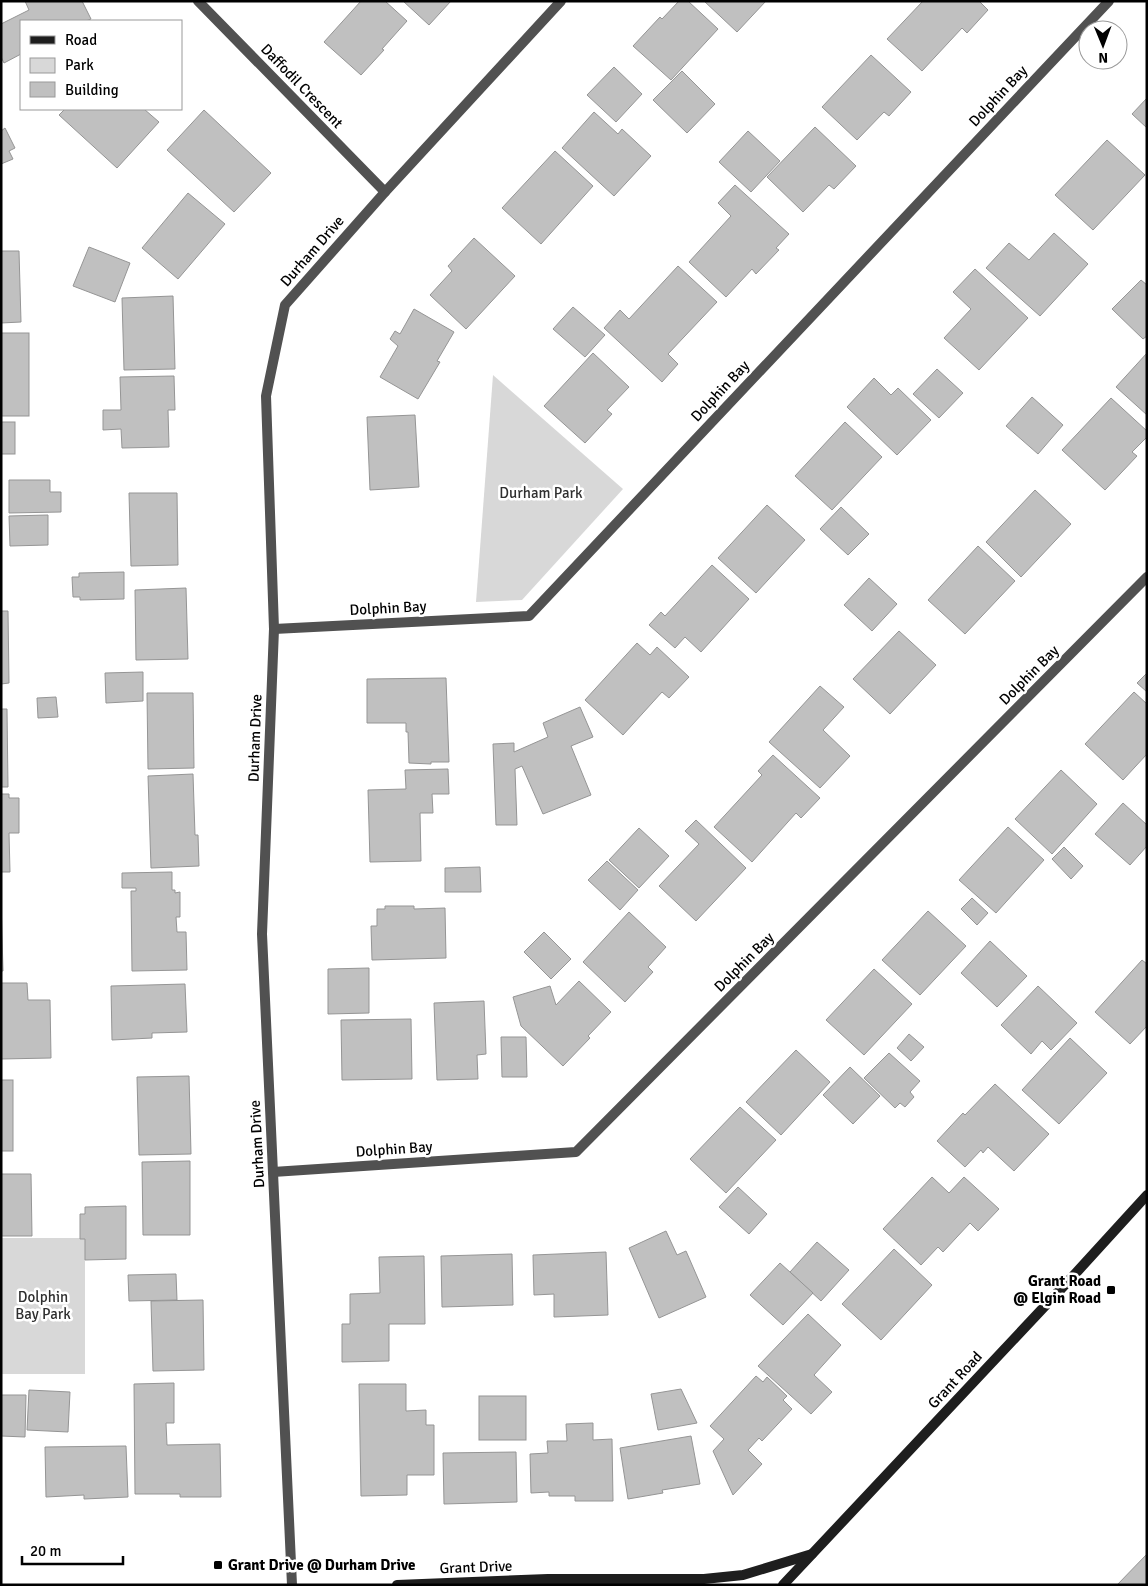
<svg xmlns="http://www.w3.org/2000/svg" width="1148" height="1586" viewBox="0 0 1148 1586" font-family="Signika,sans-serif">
<rect width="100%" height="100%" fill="#fff"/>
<!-- park -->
<g fill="#d8d8d8">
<polygon points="493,375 623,489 522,600 476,602"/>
<rect x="1" y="1238" width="84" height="136"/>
</g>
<!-- building -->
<g fill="#c0c0c0" stroke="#959595">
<polygon points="25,1 82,1 91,19 86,21 21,21 21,54 4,63 1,57 1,24 29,10"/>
<polygon points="361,1 385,1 407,21 382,49 384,50 361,75 324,42"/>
<polygon points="403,1 451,1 429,25"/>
<polygon points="679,1 688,1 718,29 671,80 633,46 660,17 662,19"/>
<polygon points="704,1 766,1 737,32"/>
<polygon points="923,1 979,1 988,10 967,33 962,28 922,71 887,39"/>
<polygon points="871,55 911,92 889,116 884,112 857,140 822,107"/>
<polygon points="614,67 642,94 616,122 587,95"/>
<polygon points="682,71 715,104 687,133 653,100"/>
<polygon points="1147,98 1147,128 1132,114"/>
<polygon points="65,109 144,109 159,122 117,168 59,115"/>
<polygon points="204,110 271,173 234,212 167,150"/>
<polygon points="594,112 618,134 622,129 651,156 614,196 562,148"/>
<polygon points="815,127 856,166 834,189 829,185 803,212 767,177"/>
<polygon points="5,128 15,148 9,151 13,159 1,164 1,131"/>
<polygon points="748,131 780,161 751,192 719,162"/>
<polygon points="1107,140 1145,175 1093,230 1055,195"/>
<polygon points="555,151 593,186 541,244 502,208"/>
<polygon points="735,185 789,234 776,248 779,250 756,274 752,269 726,297 689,262 731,216 718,203"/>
<polygon points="188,193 225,224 178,279 142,248"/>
<polygon points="1054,233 1088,264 1040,316 986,268 1009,243 1029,260"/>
<polygon points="474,238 515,276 466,329 430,295 452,271 448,266"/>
<polygon points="89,247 130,263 115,302 73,286"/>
<polygon points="1,251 19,251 21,322 1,323"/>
<polygon points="678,266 717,302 668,354 678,364 662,382 604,328 620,310 629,319"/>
<polygon points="975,269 1028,318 979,370 944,338 971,309 953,292"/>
<polygon points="1141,280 1147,285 1147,336 1143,339 1112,309"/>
<polygon points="173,296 175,369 124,370 122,298"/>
<polygon points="573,307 605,335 585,357 553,329"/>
<polygon points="414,309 454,332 437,361 440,362 418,399 380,377 398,346 390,339 395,331 400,334"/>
<rect x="1" y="333" width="28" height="83"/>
<polygon points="593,353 629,387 607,410 612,414 585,443 544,406"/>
<polygon points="1147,353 1147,415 1116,387"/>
<polygon points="937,369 963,393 939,418 913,394"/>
<polygon points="174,376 175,410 168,410 169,447 122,448 121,429 103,430 103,410 121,410 120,377"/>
<polygon points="874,378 891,395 898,388 931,420 897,455 847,407"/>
<polygon points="1032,397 1063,425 1038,454 1006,426"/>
<polygon points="1111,398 1147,431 1147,437 1132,452 1137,456 1105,490 1062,450"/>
<polygon points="415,415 419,487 370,490 367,417"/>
<rect x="1" y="422" width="14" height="32"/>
<polygon points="845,422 882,457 832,510 795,476"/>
<polygon points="9,480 50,480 50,492 61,492 61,512 9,513"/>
<polygon points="1035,490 1071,524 1021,577 986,542"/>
<polygon points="129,493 177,493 178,565 131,566"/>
<polygon points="767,505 805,540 756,593 718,558"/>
<polygon points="841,507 869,534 848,555 820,529"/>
<polygon points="48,515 48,545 10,546 9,516"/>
<polygon points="978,546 1015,581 965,634 928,600"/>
<polygon points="712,565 749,599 701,652 685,637 675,648 649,625 661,612 665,616"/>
<polygon points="124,572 124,599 80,600 80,597 73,597 72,577 79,577 79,573"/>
<polygon points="869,578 897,604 872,631 844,605"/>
<polygon points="186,588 188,659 136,660 135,590"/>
<polygon points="1,611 8,611 9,683 1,684"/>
<polygon points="899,631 936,665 890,714 853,679"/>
<polygon points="637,643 650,655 657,647 689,677 669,698 662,692 623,735 585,700"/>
<polygon points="143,672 143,701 106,703 105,673"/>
<polygon points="1147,673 1147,692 1137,683"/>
<polygon points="446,678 449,762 431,762 431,764 409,763 408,732 406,732 406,723 367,723 367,679"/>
<polygon points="820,686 844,707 823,730 850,756 820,788 769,742"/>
<polygon points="1134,692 1147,704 1147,754 1123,780 1085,744"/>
<polygon points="147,693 193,693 194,768 148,769"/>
<polygon points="56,697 58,717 38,718 37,698"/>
<polygon points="580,707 593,737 571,746 591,795 543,814 522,766 515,769 517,825 496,825 493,744 514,743 514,752 548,737 543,723"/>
<polygon points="1,709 7,709 8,787 1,787"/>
<polygon points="773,755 820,798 801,818 796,813 752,862 714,827 762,775 758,771"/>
<polygon points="448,769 449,794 432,794 433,813 420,813 421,861 370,862 368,790 406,789 405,770"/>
<polygon points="1061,770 1097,804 1052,854 1015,819"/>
<polygon points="193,774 195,835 198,835 199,866 151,868 148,776"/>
<polygon points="1,794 9,794 9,798 19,798 19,833 9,833 10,872 1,872"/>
<polygon points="1123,803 1147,825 1147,846 1130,865 1095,834"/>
<polygon points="696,820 746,868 696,921 659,886 699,844 685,831"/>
<polygon points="1008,827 1044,860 996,913 959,880"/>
<polygon points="639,828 669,856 639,888 609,860"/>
<polygon points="1064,847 1083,866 1071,879 1052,859"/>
<polygon points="607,861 638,890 620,910 588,880"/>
<polygon points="480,867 481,892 445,892 445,868"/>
<polygon points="172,872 172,890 175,890 175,893 180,892 180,917 176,917 177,932 186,932 187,970 132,971 131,891 136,891 136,888 122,888 122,873"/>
<polygon points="972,898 988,913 977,925 961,909"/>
<polygon points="1,900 3,971 1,971"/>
<polygon points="385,906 414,906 414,909 445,908 446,958 372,960 371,926 377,926 377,909 385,909"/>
<polygon points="928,911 966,946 920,995 882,960"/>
<polygon points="629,912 666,947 648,967 653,972 625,1002 583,962"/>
<polygon points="544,932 571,959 551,979 524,952"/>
<polygon points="990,941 1027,976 997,1007 961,973"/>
<polygon points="1142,960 1147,964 1147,1026 1130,1044 1095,1012"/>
<polygon points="369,968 369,1013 328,1014 328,969"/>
<polygon points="874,969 912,1004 864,1055 826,1020"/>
<polygon points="579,981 611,1012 588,1036 590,1038 563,1066 521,1026 513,997 550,986 556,1005"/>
<polygon points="1,983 27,983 28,1000 50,1000 51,1058 1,1059"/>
<polygon points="185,984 187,1032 152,1033 152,1038 112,1040 111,986"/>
<polygon points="1038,986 1077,1023 1051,1050 1042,1041 1031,1054 1001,1025"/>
<polygon points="484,1001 486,1054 477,1055 478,1079 437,1080 434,1003"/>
<polygon points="411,1019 412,1079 342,1080 341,1020"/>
<polygon points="909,1034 924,1047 911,1061 897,1048"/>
<polygon points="501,1037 526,1037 527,1077 502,1077"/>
<polygon points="1070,1038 1107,1073 1059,1124 1022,1090"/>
<polygon points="796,1050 830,1082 781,1135 746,1102"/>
<polygon points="889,1053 920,1081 910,1092 914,1097 905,1107 900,1103 895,1108 864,1078"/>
<polygon points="850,1067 880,1096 853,1124 823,1095"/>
<polygon points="189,1076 191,1154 139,1155 137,1077"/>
<rect x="1" y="1080" width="12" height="71"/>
<polygon points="995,1084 1049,1134 1014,1171 988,1147 983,1153 981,1150 965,1167 937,1141 963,1113 965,1115"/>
<polygon points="740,1107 776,1140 726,1193 690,1159"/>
<polygon points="190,1161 190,1235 143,1235 142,1162"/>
<polygon points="1,1174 31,1174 32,1236 1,1236"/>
<polygon points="932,1177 949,1193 964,1177 999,1209 978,1231 970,1223 943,1252 938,1247 921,1265 883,1229"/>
<polygon points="738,1187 767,1214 749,1234 719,1207"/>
<polygon points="126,1206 126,1259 85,1260 85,1239 80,1239 80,1214 85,1214 85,1207"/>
<polygon points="666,1231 677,1255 686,1251 706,1297 659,1318 629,1248"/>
<polygon points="817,1242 849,1270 821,1301 790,1272"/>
<polygon points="894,1249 932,1285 881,1340 842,1304"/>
<polygon points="606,1252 608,1315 554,1317 554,1294 534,1295 533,1255"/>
<polygon points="512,1254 513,1305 442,1307 441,1256"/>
<polygon points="424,1256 425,1324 389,1324 389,1361 342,1362 342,1324 350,1324 350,1294 380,1293 379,1257"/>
<polygon points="780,1263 813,1293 783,1325 750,1295"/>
<polygon points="176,1274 177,1300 129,1301 128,1275"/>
<polygon points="203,1300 204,1370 153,1371 151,1301"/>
<polygon points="808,1314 841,1345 814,1375 832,1392 811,1414 758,1366"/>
<polygon points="756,1376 763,1382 767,1377 787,1396 783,1400 792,1409 762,1441 759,1438 748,1450 762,1464 733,1495 713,1451 724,1439 710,1426"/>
<polygon points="174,1383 174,1423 166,1423 167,1445 220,1444 221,1497 180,1497 180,1494 135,1494 134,1384"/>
<polygon points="359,1384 406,1384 406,1411 426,1410 426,1425 434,1425 434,1475 407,1475 407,1495 361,1496"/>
<polygon points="681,1389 697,1423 658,1430 651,1394"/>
<polygon points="29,1390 70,1392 68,1432 27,1430"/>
<polygon points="1,1395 26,1395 25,1437 1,1436"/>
<rect x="479" y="1396" width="47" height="44"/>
<polygon points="593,1423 593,1440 612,1439 613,1501 575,1501 575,1496 549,1496 549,1492 531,1493 530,1454 548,1453 547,1441 567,1441 566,1424"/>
<polygon points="691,1436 700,1484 662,1490 663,1493 628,1499 620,1448"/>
<polygon points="126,1446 128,1497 84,1499 84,1495 46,1497 45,1447"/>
<polygon points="516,1452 517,1502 444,1504 443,1453"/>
<polygon points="1147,1554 1147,1585 1117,1585"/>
</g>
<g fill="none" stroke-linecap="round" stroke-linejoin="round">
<!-- street -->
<g stroke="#515151" stroke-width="10">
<polyline points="198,1 385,192"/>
<polyline points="274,629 529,616 1109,1"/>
<polyline points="273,1172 576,1152 1147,577"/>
<polyline points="292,1585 262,934 274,629 266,396 285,305 385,192 561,1"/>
</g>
<!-- secondary -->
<g stroke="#1e1e1e" stroke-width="10">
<polyline points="397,1585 548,1579 704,1579 743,1575 812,1554"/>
<polyline points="783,1585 1075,1274 1147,1195"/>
</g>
</g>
<!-- markers -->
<g fill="#000" stroke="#fff" stroke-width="2">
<rect x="1106" y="1285" width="10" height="10" rx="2.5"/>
<rect x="213" y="1560" width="10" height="10" rx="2.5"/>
</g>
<g text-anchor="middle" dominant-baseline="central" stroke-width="5" stroke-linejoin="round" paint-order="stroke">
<!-- street labels -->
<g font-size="15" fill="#000" stroke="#fff">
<text transform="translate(302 86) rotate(46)">Daffodil Crescent</text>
<text transform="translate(998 96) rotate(-47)">Dolphin Bay</text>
<text transform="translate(312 251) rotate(-49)">Durham Drive</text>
<text transform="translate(720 391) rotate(-47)">Dolphin Bay</text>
<text transform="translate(388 608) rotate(-3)">Dolphin Bay</text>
<text transform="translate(1029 675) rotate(-45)">Dolphin Bay</text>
<text transform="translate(255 738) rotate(-88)">Durham Drive</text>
<text transform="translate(744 962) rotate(-45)">Dolphin Bay</text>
<text transform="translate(257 1144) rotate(-93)">Durham Drive</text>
<text transform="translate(394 1149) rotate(-4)">Dolphin Bay</text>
<text transform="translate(955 1380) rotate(-47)">Grant Road</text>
<text transform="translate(476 1567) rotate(-2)">Grant Drive</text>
</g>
<!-- park labels -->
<g font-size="15" fill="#2f2f2f" stroke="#fff">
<text x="541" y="493">Durham Park</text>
<text x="43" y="1297">Dolphin<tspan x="43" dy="17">Bay Park</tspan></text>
</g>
<!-- poi labels -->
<g font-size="15" font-weight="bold" fill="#000" stroke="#fff" text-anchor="end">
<text x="1101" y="1281">Grant Road<tspan x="1101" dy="17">@ Elgin Road</tspan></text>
<text x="228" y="1565" text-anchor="start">Grant Drive @ Durham Drive</text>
</g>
</g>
<!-- border -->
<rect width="1148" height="1586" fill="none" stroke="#000000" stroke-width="5"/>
<!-- legend -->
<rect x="20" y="20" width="162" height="90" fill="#ffffff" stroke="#999999"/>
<rect x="30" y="36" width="25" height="8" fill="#1e1e1e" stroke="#999999"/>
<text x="65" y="45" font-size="15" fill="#000000">Road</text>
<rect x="30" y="58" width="25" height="15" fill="#d8d8d8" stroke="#999999"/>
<text x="65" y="70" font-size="15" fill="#000000">Park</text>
<rect x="30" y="82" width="25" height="15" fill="#c0c0c0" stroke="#999999"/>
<text x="65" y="95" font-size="15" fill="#000000">Building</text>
<!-- north arrow -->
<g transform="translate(1103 45) rotate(179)"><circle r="24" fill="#ffffff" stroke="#999999"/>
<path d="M0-4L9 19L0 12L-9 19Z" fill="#000000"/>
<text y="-8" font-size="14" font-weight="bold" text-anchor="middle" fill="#000000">N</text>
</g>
<!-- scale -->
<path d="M22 1556v8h101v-8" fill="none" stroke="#000000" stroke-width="2.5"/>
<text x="30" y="1556" font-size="15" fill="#000000" stroke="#ffffff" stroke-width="4" paint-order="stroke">20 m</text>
</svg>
